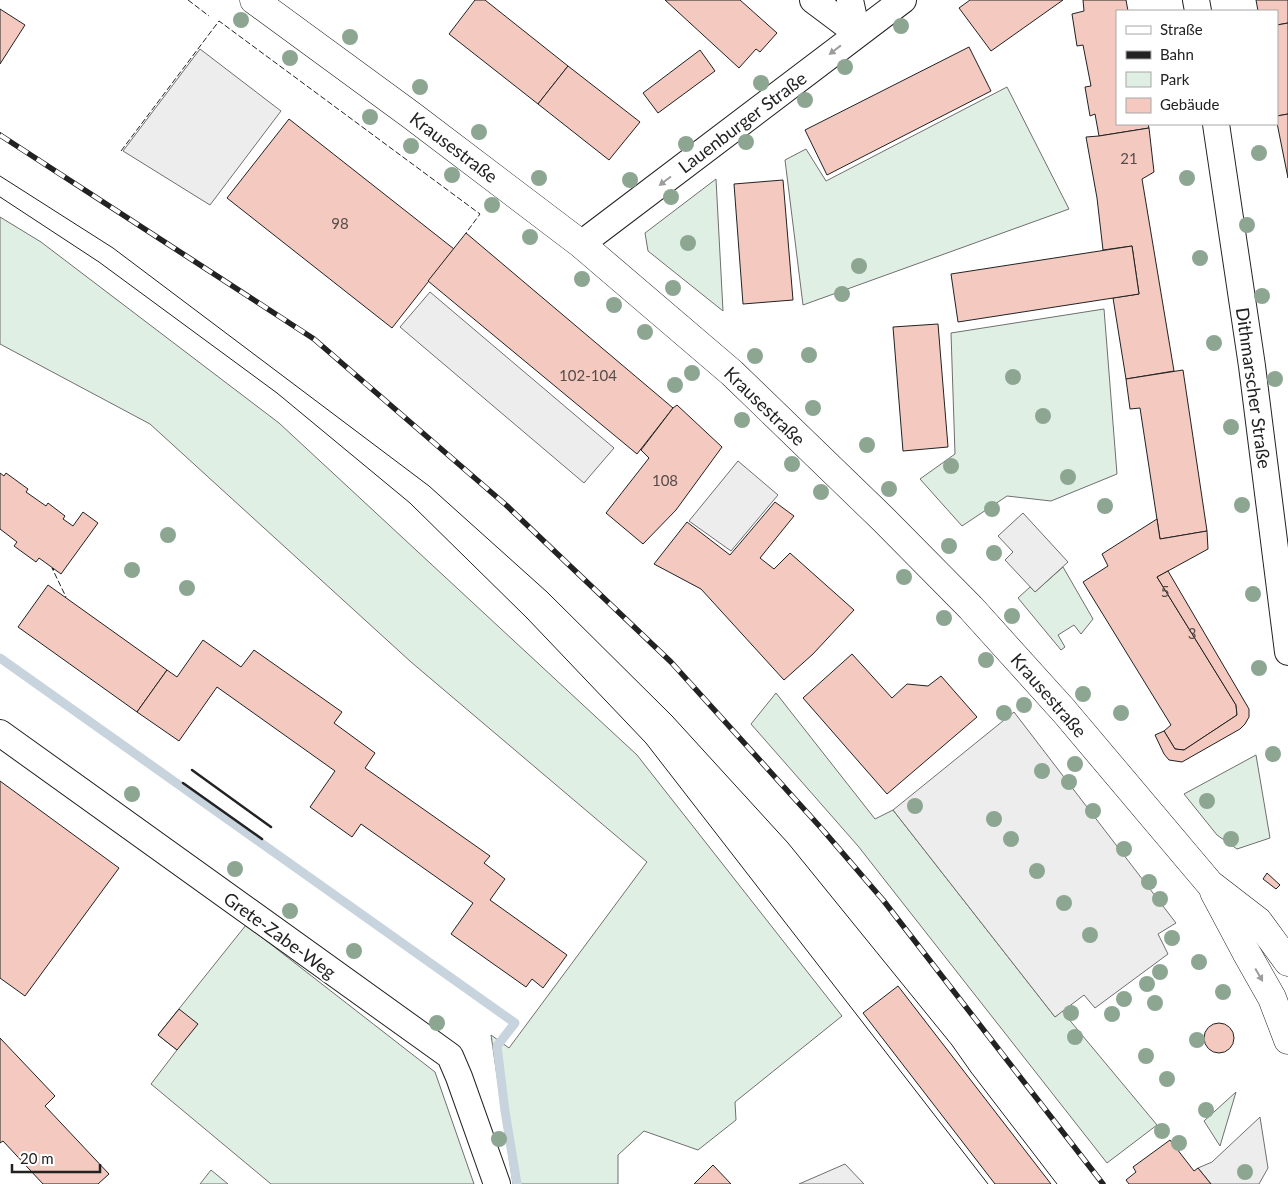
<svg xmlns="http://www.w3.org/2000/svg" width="1288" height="1184" viewBox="0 0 1288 1184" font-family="Lato,sans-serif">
<rect width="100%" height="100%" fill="#fff"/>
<!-- green -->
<g fill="#e0efe3" stroke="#6f6f6f">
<polygon points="1007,87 1069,209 803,305 785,160 806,149 826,181"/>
<polygon points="716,179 723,311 648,251 645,233"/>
<polygon points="0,217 41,242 279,423 637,755 842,1016 735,1102 736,1120 698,1150 644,1131 618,1155 618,1184 513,1184 491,1035 509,1048 647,862 411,662 150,424 0,344"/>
<polygon points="1104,309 1117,474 1051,501 1007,496 962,526 920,479 955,454 951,333"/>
<polygon points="1063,567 1093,619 1081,634 1074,625 1058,635 1065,647 1061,650 1018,598 1030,587 1035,592"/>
<polygon points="776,693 875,819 893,810 1055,1017 1062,1011 1157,1125 1107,1163 858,846 751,724"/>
<polygon points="1256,755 1270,838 1237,849 1217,835 1184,794"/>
<polygon points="246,925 435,1072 474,1184 271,1184 151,1084 177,1050 158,1035"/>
<polygon points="1236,1092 1220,1146 1204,1121"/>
<polygon points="211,1170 228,1184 200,1184"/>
</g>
<!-- parking -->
<g fill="#ededed" stroke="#6f6f6f">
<polygon points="200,49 281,111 210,205 123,151"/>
<polygon points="430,292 614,448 584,483 400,327"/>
<polygon points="738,461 778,495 731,551 689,521"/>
<polygon points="1023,513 1068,562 1035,592 1005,560 1013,552 998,536"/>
<polygon points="1014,712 1176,923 1158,934 1168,954 1095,1008 1084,995 1055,1017 893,810"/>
<polygon points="1260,1117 1268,1168 1259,1184 1211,1184 1198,1168 1212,1162"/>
<polygon points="845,1164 864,1184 799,1184"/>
</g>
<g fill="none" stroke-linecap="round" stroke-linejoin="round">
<!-- stream -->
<polyline stroke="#c7d3dd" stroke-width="9" points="0,658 515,1023 497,1046 505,1111 517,1184"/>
</g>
<!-- building -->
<g fill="#f3c9c0" stroke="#222">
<polygon points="475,0 485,0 568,66 538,104 449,34"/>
<polygon points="665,0 740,0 777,33 760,52 756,49 739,68"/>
<polygon points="970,0 1063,0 991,51 959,8"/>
<polygon points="1083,0 1126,0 1128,11 1117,11 1117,124 1148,124 1149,128 1099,136 1095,114 1090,116 1085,87 1091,86 1083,45 1077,46 1072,14 1084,11"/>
<polygon points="1256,0 1288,0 1288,23 1277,25 1277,11 1258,11"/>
<polygon points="0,9 25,25 0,64"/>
<polygon points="1288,23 1288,114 1277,116 1277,25"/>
<polygon points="969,47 991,91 827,175 805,130"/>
<polygon points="700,50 715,71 658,113 643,93"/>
<polygon points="568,66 640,122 609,160 538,104"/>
<polygon points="1288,114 1288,178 1277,123 1277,116"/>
<polygon points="289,119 454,249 392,328 227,198"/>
<polygon points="1149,128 1154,172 1142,179 1174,371 1126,379 1113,298 1139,294 1132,246 1103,250 1097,198 1086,137 1099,136"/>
<polygon points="783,180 793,300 743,304 734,184"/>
<polygon points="466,233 673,408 637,454 428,281"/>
<polygon points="1132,246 1139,294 958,322 951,274"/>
<polygon points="938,324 948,447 903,451 893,327"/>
<polygon points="1183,370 1207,531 1160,539 1140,408 1130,409 1126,379"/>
<polygon points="677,405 722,447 676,510 643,544 606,513 649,458 641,450 673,408"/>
<polygon points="0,473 4,476 6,473 28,489 26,492 46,506 48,503 65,516 63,519 73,526 83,512 98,523 61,574 39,558 36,562 14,546 17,542 0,529"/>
<polygon points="775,502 794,516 760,558 774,569 790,553 854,610 813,654 784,680 701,589 654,564 687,522 730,555"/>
<polygon points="1157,519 1160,539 1207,531 1208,549 1157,577 1236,705 1237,715 1184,750 1175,749 1164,731 1171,725 1083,582 1108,566 1102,554"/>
<polygon points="1168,571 1249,709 1249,717 1245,724 1240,729 1182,762 1169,760 1164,754 1155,735 1164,731 1175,749 1184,750 1237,715 1236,705 1157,577"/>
<polygon points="48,585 167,670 137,712 18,627"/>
<polygon points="203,640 241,667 254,650 342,712 334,723 375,753 365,768 490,856 484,863 505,879 490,900 567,955 543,988 532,979 526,987 451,934 473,903 361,824 352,837 310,807 335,771 217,687 179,741 137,712 167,670 177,677"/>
<polygon points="852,654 892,698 907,684 928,686 941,676 977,717 887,794 803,698"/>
<polygon points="0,781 119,868 25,996 0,978"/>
<polygon points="1267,873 1280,885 1276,889 1263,879"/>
<polygon points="898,986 1051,1184 995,1184 863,1013"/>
<polygon points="179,1009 198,1024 177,1050 158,1035"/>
<circle cx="1219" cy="1038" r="15"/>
<polygon points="0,1038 55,1096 45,1106 109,1174 98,1184 43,1184 3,1141 0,1143"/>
<polygon points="1170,1140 1194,1171 1198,1168 1211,1184 1129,1184 1126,1180 1136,1172 1133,1167"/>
<polygon points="713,1165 731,1184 694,1184"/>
</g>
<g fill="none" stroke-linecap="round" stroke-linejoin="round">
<!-- minor casing -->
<g stroke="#222" stroke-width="28">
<g id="minor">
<polyline points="813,0 857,33"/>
<polyline points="850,0 857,33"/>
<polyline points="1196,0 1198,11"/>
<polyline points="1216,124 1252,366 1288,652"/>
<polyline points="581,244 903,0"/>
<polyline points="0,733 450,1056 459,1077 497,1184"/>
</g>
</g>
<!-- secondary casing -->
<g stroke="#222" stroke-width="29">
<g id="secondary">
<polyline points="254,0 411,115 581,244 732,373 883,519 971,608 1064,711 1210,884 1258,921 1288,962"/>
<polyline points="1214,892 1246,952 1272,998 1288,1040"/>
</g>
</g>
<!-- minor -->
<use href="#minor" stroke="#fff" stroke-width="26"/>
<!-- secondary -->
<use href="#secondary" stroke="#fff" stroke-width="28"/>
<!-- tram -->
<g stroke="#222" stroke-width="1">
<polyline points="0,176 113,248 429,486 547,592 672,716 788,843 952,1045 971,1072 1057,1184"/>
<polyline points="0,197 99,262 277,393 410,503 527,618 646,743 988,1184"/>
</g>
<!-- rail casing -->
<g stroke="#222" stroke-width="5.5">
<polyline id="rail" points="0,135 314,339 506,505 671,662 822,829 883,900 1103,1184"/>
</g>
<!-- rail -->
<use href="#rail" stroke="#fff" stroke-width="4" stroke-dasharray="11" stroke-linecap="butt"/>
<!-- fence -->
<g stroke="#222" stroke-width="1" stroke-dasharray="6 2.5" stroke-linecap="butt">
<polyline points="188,0 209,16"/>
<polyline points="121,151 219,21 480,214 466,233"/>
<polyline points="54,570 52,568 66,597"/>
</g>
<!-- wall -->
<g stroke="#222" stroke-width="2.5">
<polyline points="192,770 271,827"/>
<polyline points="183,783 262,839"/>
</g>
</g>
<!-- trees -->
<g fill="#8da692">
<circle cx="241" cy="20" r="8"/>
<circle cx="901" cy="26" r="8"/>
<circle cx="350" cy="37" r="8"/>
<circle cx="290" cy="58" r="8"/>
<circle cx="845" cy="67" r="8"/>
<circle cx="761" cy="83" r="8"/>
<circle cx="420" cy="87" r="8"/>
<circle cx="805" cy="100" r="8"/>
<circle cx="370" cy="117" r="8"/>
<circle cx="479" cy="132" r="8"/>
<circle cx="746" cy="142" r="8"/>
<circle cx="686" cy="144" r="8"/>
<circle cx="411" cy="146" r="8"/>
<circle cx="1259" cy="153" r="8"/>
<circle cx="452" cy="175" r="8"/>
<circle cx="539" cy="178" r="8"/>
<circle cx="1187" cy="178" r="8"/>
<circle cx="630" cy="180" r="8"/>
<circle cx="671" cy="197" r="8"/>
<circle cx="492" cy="205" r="8"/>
<circle cx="1247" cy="225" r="8"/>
<circle cx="530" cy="237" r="8"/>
<circle cx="688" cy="243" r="8"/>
<circle cx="1200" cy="258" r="8"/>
<circle cx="859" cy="266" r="8"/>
<circle cx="582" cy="279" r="8"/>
<circle cx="673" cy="288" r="8"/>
<circle cx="842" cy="294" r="8"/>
<circle cx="1262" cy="296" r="8"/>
<circle cx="614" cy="305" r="8"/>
<circle cx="645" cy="332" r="8"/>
<circle cx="1214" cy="343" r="8"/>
<circle cx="809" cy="355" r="8"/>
<circle cx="755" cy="356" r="8"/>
<circle cx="692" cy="373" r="8"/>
<circle cx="1013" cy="377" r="8"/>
<circle cx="1275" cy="379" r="8"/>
<circle cx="675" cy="385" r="8"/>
<circle cx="813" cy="408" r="8"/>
<circle cx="1043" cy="416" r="8"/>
<circle cx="742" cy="420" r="8"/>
<circle cx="1231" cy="427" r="8"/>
<circle cx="867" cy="445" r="8"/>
<circle cx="792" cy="464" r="8"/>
<circle cx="951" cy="466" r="8"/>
<circle cx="1068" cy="477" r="8"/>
<circle cx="889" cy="489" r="8"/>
<circle cx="821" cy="492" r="8"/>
<circle cx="1242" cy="505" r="8"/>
<circle cx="1105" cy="506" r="8"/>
<circle cx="992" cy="509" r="8"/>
<circle cx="168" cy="535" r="8"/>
<circle cx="949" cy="546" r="8"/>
<circle cx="994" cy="553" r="8"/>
<circle cx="132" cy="570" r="8"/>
<circle cx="904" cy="577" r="8"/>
<circle cx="187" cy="588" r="8"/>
<circle cx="1253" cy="594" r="8"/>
<circle cx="1012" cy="616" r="8"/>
<circle cx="944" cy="618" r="8"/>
<circle cx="986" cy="660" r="8"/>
<circle cx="1259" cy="668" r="8"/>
<circle cx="1083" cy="694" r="8"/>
<circle cx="1024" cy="705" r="8"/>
<circle cx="1004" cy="713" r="8"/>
<circle cx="1121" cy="713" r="8"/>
<circle cx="1273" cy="754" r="8"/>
<circle cx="1075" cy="764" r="8"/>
<circle cx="1042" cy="771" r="8"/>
<circle cx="1069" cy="782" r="8"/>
<circle cx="132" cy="794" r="8"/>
<circle cx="1207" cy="801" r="8"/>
<circle cx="915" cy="806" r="8"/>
<circle cx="1093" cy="811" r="8"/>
<circle cx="994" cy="819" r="8"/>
<circle cx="1011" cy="839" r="8"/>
<circle cx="1231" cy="839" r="8"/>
<circle cx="1124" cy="849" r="8"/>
<circle cx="235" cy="869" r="8"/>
<circle cx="1037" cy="871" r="8"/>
<circle cx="1149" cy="882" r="8"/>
<circle cx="1160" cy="899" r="8"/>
<circle cx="1064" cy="903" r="8"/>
<circle cx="290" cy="911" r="8"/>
<circle cx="1090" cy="935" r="8"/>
<circle cx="1172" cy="938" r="8"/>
<circle cx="354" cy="951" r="8"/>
<circle cx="1199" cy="962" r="8"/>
<circle cx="1160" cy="972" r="8"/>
<circle cx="1147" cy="984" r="8"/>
<circle cx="1223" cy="992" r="8"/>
<circle cx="1124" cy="999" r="8"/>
<circle cx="1155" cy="1003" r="8"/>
<circle cx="1071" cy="1013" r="8"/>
<circle cx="1112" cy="1014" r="8"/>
<circle cx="437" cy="1023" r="8"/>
<circle cx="1075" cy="1037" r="8"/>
<circle cx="1197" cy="1040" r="8"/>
<circle cx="1146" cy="1056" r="8"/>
<circle cx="1167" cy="1079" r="8"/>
<circle cx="1206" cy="1110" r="8"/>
<circle cx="1162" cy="1131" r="8"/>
<circle cx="499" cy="1139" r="8"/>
<circle cx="1179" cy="1143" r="8"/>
<circle cx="1245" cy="1172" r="8"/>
</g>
<!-- one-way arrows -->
<defs><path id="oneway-solid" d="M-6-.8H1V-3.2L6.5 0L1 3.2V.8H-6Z" transform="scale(1.25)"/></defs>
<g fill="#9c9c9c">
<use href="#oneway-solid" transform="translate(835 50) rotate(142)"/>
<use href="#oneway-solid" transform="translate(665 181) rotate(143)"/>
<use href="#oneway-solid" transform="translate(1259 975) rotate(60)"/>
</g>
<g text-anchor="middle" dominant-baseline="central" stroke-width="4" stroke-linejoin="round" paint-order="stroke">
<!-- number labels -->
<g font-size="15" fill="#564c4a">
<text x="1129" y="158">21</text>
<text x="340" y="223">98</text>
<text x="588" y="375">102-104</text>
<text x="665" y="480">108</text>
<text x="1165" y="591">5</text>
<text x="1192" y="633">3</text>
</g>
<!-- street labels -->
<g font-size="18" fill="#222" stroke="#fff">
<text transform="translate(742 122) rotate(-37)">Lauenburger Straße</text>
<text transform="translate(454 147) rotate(37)">Krausestraße</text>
<text transform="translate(1254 388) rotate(82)">Dithmarscher Straße</text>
<text transform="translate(765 406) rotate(44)">Krausestraße</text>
<text transform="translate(1049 695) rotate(49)">Krausestraße</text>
<text transform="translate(280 935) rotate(36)">Grete-Zabe-Weg</text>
</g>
</g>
<!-- legend -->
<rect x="1116" y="10" width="162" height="115" fill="#ffffff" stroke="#a7a7a7"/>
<rect x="1126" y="26" width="25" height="8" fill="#ffffff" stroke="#a7a7a7"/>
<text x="1160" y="35" font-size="15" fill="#222222">Straße</text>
<rect x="1126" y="51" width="25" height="8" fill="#222222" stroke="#a7a7a7"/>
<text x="1160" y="60" font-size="15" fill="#222222">Bahn</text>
<rect x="1126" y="72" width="25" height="15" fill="#e0efe3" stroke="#a7a7a7"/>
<text x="1160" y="85" font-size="15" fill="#222222">Park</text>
<rect x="1126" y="98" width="25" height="15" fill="#f3c9c0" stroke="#a7a7a7"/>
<text x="1160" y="110" font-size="15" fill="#222222">Gebäude</text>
<!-- scale -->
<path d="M12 1164v8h88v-8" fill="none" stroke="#222222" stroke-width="2.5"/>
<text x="20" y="1164" font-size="15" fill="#222222" stroke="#ffffff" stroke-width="4" paint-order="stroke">20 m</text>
</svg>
